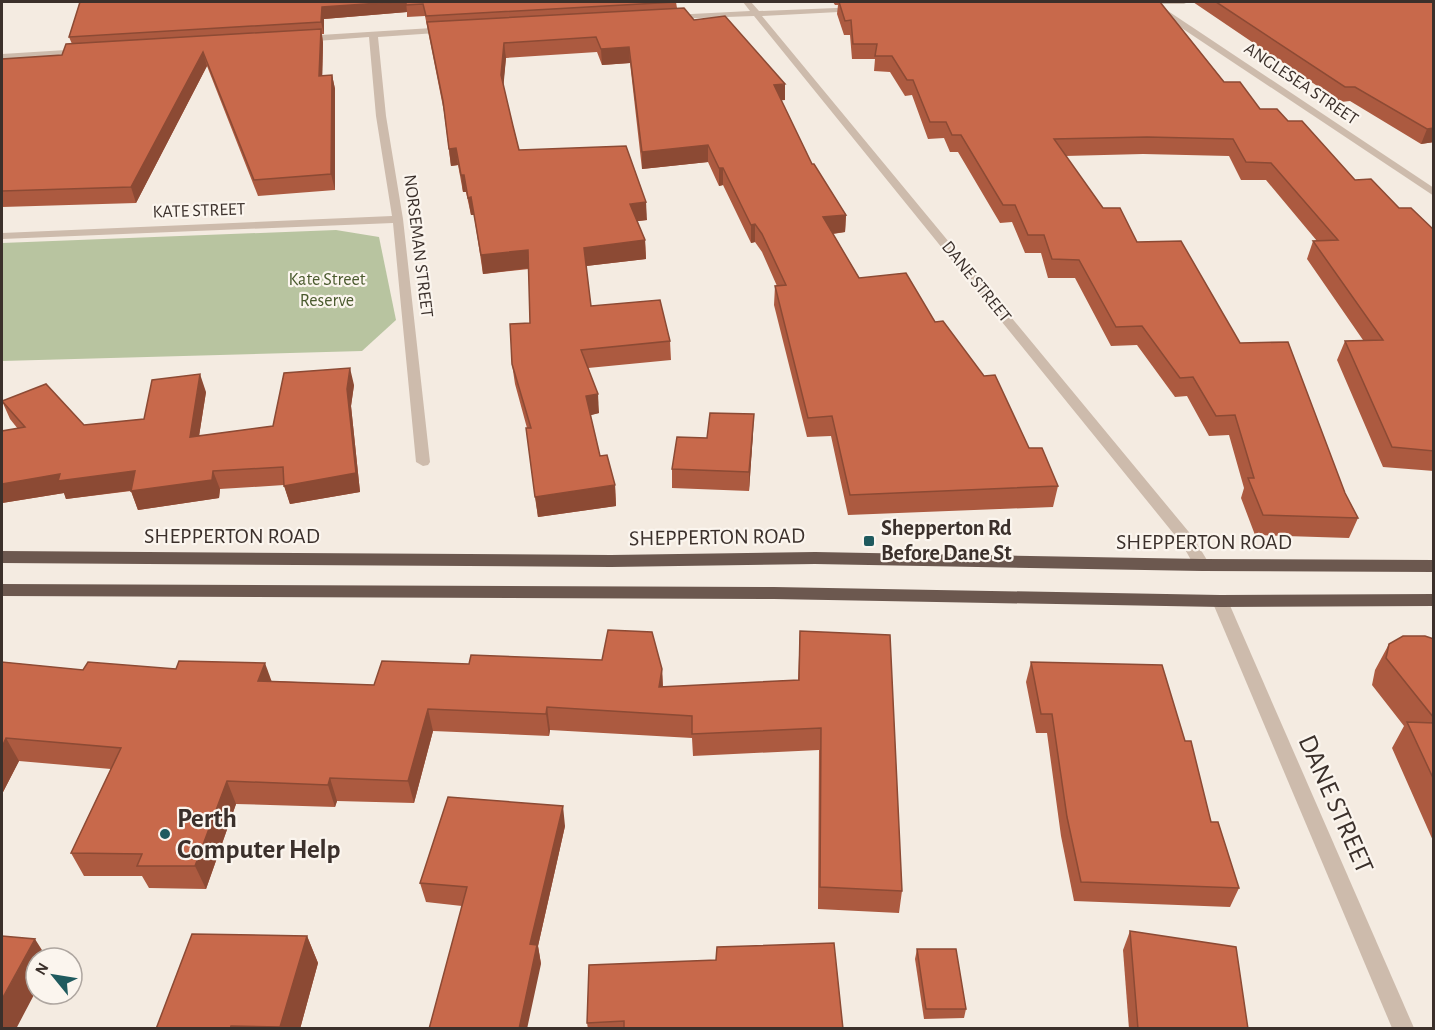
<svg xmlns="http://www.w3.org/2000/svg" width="1435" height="1030" viewBox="0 0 1435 1030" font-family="'Alegreya Sans',sans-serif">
<rect width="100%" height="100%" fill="#f4ebe1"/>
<!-- green -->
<polygon fill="#b8c4a0" points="336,230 379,237 396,320 362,351 2,361 2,243"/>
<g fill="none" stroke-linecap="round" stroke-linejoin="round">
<!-- minor -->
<g fill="#cdbbac" fill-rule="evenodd">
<polygon points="743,2 751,2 759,11 861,7 861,11 858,11 762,16 1193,537 1210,565 1208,569 1196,569 1182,544 754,16 672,19 668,17 672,15 750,11"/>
<polygon points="1136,2 1188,2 1184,4 1140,4"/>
<polygon points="1156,7 1162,7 1434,188 1434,196 1156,11"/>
<polygon points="448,27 451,28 451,32 378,37 386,116 403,219 430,462 428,465 423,466 416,462 393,223 2,239 2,233 392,216 376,116 369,37 304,42 300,39 304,36"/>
<polygon points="82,49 86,52 85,54 2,59 2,54"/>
<polygon points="1220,595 1226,597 1228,601 1414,1028 1392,1028 1212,601 1214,597"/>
</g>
<!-- trunk -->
<g fill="#6c584f" fill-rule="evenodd">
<polygon points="2,551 611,555 815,552 1202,559 1434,560 1434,572 1202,571 815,564 611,567 2,563"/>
<polygon points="2,584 774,587 1220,595 1434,594 1434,606 1220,607 774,599 2,596"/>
</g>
</g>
<!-- wall -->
<g fill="#ac5a40">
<polygon points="80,2 676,2 677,8 694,20 785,100 781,100 812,164 846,215 845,232 833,234 859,278 935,322 1058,486 1053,507 848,515 831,436 807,437 774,305 775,286 777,286 762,252 755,242 751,243 723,185 719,186 708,162 642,169 630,63 602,65 597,52 506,58 503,85 519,150 647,220 637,221 645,240 646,259 586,266 591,306 670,341 671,360 588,368 599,413 590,415 600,456 615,485 616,506 538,517 526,428 527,428 515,384 512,364 530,323 529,269 483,274 474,215 471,215 466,192 463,192 458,165 451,166 444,112 425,16 407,17 407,12 324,19 324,34 322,34 323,43 322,75 332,75 335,89 335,190 258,196 207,66 136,203 2,207 2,59 62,55 72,44 69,37"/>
<polygon points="833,2 1160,2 1224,82 1260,109 1288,121 1355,180 1434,230 1434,471 1383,467 1337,360 1345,341 1363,340 1307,259 1313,241 1317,241 1266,180 1241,180 1229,156 1143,154 1065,156 1103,208 1240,343 1345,493 1358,518 1349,538 1255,535 1241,498 1244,488 1229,435 1209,436 1187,396 1175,397 1137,345 1111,346 1075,278 1048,278 1041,253 1025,253 1012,222 1000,223 958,152 950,152 944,138 928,139 912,95 905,96 890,72 874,71 875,59 852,59 850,35 844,35 837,14 838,5 835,5"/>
<polygon points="1193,2 1434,2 1434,142 1421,144 1350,101 1341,102"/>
<polygon points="354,385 351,406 360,492 290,504 284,485 220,489 219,498 138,510 131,491 66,499 64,493 2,503 2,431 18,429 10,419 2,401 84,425 144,419 206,392 199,436 273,426"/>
<polygon points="753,433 749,491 672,488 672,469 707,438"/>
<polygon points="800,631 902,891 899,913 818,909 819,750 693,756 692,738 550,730 549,736 433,731 414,803 337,801 335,807 236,804 206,889 149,888 142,876 84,876 71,853 111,769 19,761 2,794 2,662 83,670 272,681 374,685 662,669 663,687 798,680"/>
<polygon points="1434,639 1434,843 1392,748 1404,726 1372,685 1375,670 1389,644"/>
<polygon points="1031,662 1185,741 1211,822 1239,888 1230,907 1074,901 1061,836 1047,733 1036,733 1026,682"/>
<polygon points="565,826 538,946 541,964 462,906 426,902 420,883"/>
<polygon points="1130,931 1248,1029 1129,1029 1123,950"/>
<polygon points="307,936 318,963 300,1029 156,1029"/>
<polygon points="917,949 966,1009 964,1018 924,1019 915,959"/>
<polygon points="589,965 843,1029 588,1029 587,1023"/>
</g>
<!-- shaded-wall -->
<g fill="#8c4a34">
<polygon points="395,2 406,2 407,12 324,19 324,34 321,22 322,7"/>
<polygon points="321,29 323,43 322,90 319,76"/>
<polygon points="504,43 506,58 503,91 501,75"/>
<polygon points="629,47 630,63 602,65 601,49"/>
<polygon points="203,52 207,66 136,203 131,187"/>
<polygon points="332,75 335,89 335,190 331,174"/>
<polygon points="785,84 785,100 774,101 774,85"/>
<polygon points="1434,128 1434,142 1421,144 1427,129"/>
<polygon points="708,145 708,162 642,169 642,152"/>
<polygon points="456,148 458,165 451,166 449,149"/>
<polygon points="719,168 723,168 723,185 719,186"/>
<polygon points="461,175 464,175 466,192 463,192"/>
<polygon points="471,197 474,215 471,215 468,198"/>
<polygon points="646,202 647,220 631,222 630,204"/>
<polygon points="846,215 845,232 822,235 823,217"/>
<polygon points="755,224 755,242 751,243 751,225"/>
<polygon points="645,240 646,259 586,266 584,248"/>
<polygon points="528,250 530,268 483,274 481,255"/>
<polygon points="350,368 354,385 351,406 360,492 290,504 284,486 347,389"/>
<polygon points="200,374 206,392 196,455 190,437"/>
<polygon points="598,394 599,413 588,416 586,396"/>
<polygon points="754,414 753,433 749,491 749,472"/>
<polygon points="135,471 142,489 66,499 64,493 2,503 2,484 60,474"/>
<polygon points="213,471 220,489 219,498 138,510 131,491"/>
<polygon points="615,485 616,506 538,517 535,497"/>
<polygon points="265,663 273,685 258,681"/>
<polygon points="662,669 663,692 659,687"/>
<polygon points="547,707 550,730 549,736 546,714"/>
<polygon points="428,709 433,731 414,803 408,781"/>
<polygon points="6,738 19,761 2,794 2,747"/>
<polygon points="330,778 337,801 335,807 328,785"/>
<polygon points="227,781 236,804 206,889 195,866"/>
<polygon points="563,806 565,826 538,946 541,964 527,1029 519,1029 530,944"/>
<polygon points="307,936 318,963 300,1029 281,1029 280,1027"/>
<polygon points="35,939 47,958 36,958 36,991 16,1029 2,1029 2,999"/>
</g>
<!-- building -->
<g fill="#c8694b" stroke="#8c4a34" stroke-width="1.5">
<polygon points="80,2 395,2 322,7 321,22 69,37"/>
<polygon points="406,2 676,2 426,16 423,4 406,5"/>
<polygon points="839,2 1160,2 1224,82 1240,82 1260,109 1277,109 1288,121 1302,121 1355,180 1371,179 1399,208 1411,208 1434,230 1434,451 1392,447 1345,341 1383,340 1313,241 1338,240 1271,163 1246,162 1233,139 1147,137 1054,139 1103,208 1120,208 1137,242 1181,241 1240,343 1288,342 1345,493 1358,518 1263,515 1248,478 1254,478 1235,415 1216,416 1193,377 1180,378 1142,326 1116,327 1079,260 1052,259 1044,235 1028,235 1015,205 1003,205 961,135 952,135 946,122 930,122 913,80 907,80 892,56 875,56 877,44 853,44 851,20 845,21"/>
<polygon points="1216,2 1434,2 1434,128 1427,129 1355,87 1345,87"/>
<polygon points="684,8 694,20 725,16 785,84 774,85 812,164 814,164 846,215 823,217 859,278 906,273 935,322 943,321 984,376 995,375 1029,448 1042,448 1058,486 850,495 832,416 808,418 775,286 786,285 762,234 755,224 751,225 723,168 719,168 708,145 642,152 629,47 601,49 596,37 504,43 501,75 513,126 519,150 626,146 646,202 630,204 645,240 584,248 591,306 660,300 670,341 581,350 598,394 586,396 600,456 607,455 615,485 535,497 526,428 531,428 512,364 510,324 530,323 528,250 481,255 471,197 468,198 464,175 461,175 456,148 449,149 443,101 427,22"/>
<polygon points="321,29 319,76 332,75 331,174 254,180 203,52 131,187 2,191 2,59 62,55 66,44"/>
<polygon points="350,368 347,389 356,473 284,486 283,467 213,471 212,480 131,491 135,471 58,481 60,474 2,484 2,431 25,427 2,401 46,384 84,425 144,419 152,380 200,374 190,437 273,426 284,373"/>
<polygon points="710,413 754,414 749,472 672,469 677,437 707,438"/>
<polygon points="608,630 652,632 662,669 659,687 799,680 800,631 890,635 902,891 820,887 821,728 692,734 692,716 547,707 546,714 428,709 408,781 330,778 328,785 227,781 195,866 137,866 142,854 71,853 121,748 6,738 2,747 2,662 83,670 88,662 176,669 179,661 265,663 258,681 374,685 382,661 469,664 471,655 602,660"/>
<polygon points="1403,636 1425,636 1434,639 1434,718 1386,658 1389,644"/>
<polygon points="1031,662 1162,665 1185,741 1191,741 1211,822 1218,822 1239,888 1081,882 1067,817 1052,714 1041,714"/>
<polygon points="1407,722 1434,723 1434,780"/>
<polygon points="448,797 563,806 530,944 537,945 519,1029 429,1029 467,887 420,883"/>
<polygon points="1130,931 1236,947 1248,1029 1138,1029"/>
<polygon points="192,934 307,936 280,1027 231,1026 230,1029 156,1029"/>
<polygon points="2,936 35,939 2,999"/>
<polygon points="834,943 843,1029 624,1029 624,1021 587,1023 589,965 716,960 717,947"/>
<polygon points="917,949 956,949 966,1009 926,1009"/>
</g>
<!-- markers -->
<g fill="#1f5a5e" stroke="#fbf5ee" stroke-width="2">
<rect x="863" y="535" width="12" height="12" rx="3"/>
<circle cx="165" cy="834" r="6"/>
</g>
<g text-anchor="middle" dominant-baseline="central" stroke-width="4.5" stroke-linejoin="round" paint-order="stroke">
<!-- far-street labels -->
<g font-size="18" fill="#3b302b" stroke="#fbf5ee">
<text transform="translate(1301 84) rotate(34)">ANGLESEA STREET</text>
<text transform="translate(199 211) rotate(-2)">KATE STREET</text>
<text transform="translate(418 246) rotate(83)">NORSEMAN STREET</text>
<text transform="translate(976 282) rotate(51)">DANE STREET</text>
</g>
<!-- far-park labels -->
<g font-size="18" fill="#4a5a2e" stroke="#fbf5ee">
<text x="327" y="280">Kate Street<tspan x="327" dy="21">Reserve</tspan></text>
</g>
<!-- poi labels -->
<g font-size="22" font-weight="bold" fill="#3b302b" stroke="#fbf5ee" text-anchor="start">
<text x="881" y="528">Shepperton Rd<tspan x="881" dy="25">Before Dane St</tspan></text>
</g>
<!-- street labels -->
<g font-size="22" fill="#3b302b" stroke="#fbf5ee">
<text x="232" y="536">SHEPPERTON ROAD</text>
<text transform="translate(717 537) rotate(-1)">SHEPPERTON ROAD</text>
<text x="1204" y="542">SHEPPERTON ROAD</text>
</g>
<!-- near-street labels -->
<g font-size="27" fill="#3b302b" stroke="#fbf5ee">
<text transform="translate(1336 804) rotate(66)">DANE STREET</text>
</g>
<!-- near-poi labels -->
<g font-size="27" font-weight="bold" fill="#3b302b" stroke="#fbf5ee" text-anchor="start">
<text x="177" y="818">Perth<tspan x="177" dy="31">Computer Help</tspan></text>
</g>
</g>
<!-- border -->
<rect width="1435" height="1030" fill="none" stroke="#3b302b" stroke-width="6"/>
<!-- north arrow -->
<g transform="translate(54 976) rotate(300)"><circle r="28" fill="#fbf5ee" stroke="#aea6a0" stroke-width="1.5"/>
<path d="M0-4.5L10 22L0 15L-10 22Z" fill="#1f5a5e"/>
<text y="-9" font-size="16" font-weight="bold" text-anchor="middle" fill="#3b302b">N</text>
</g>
</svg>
